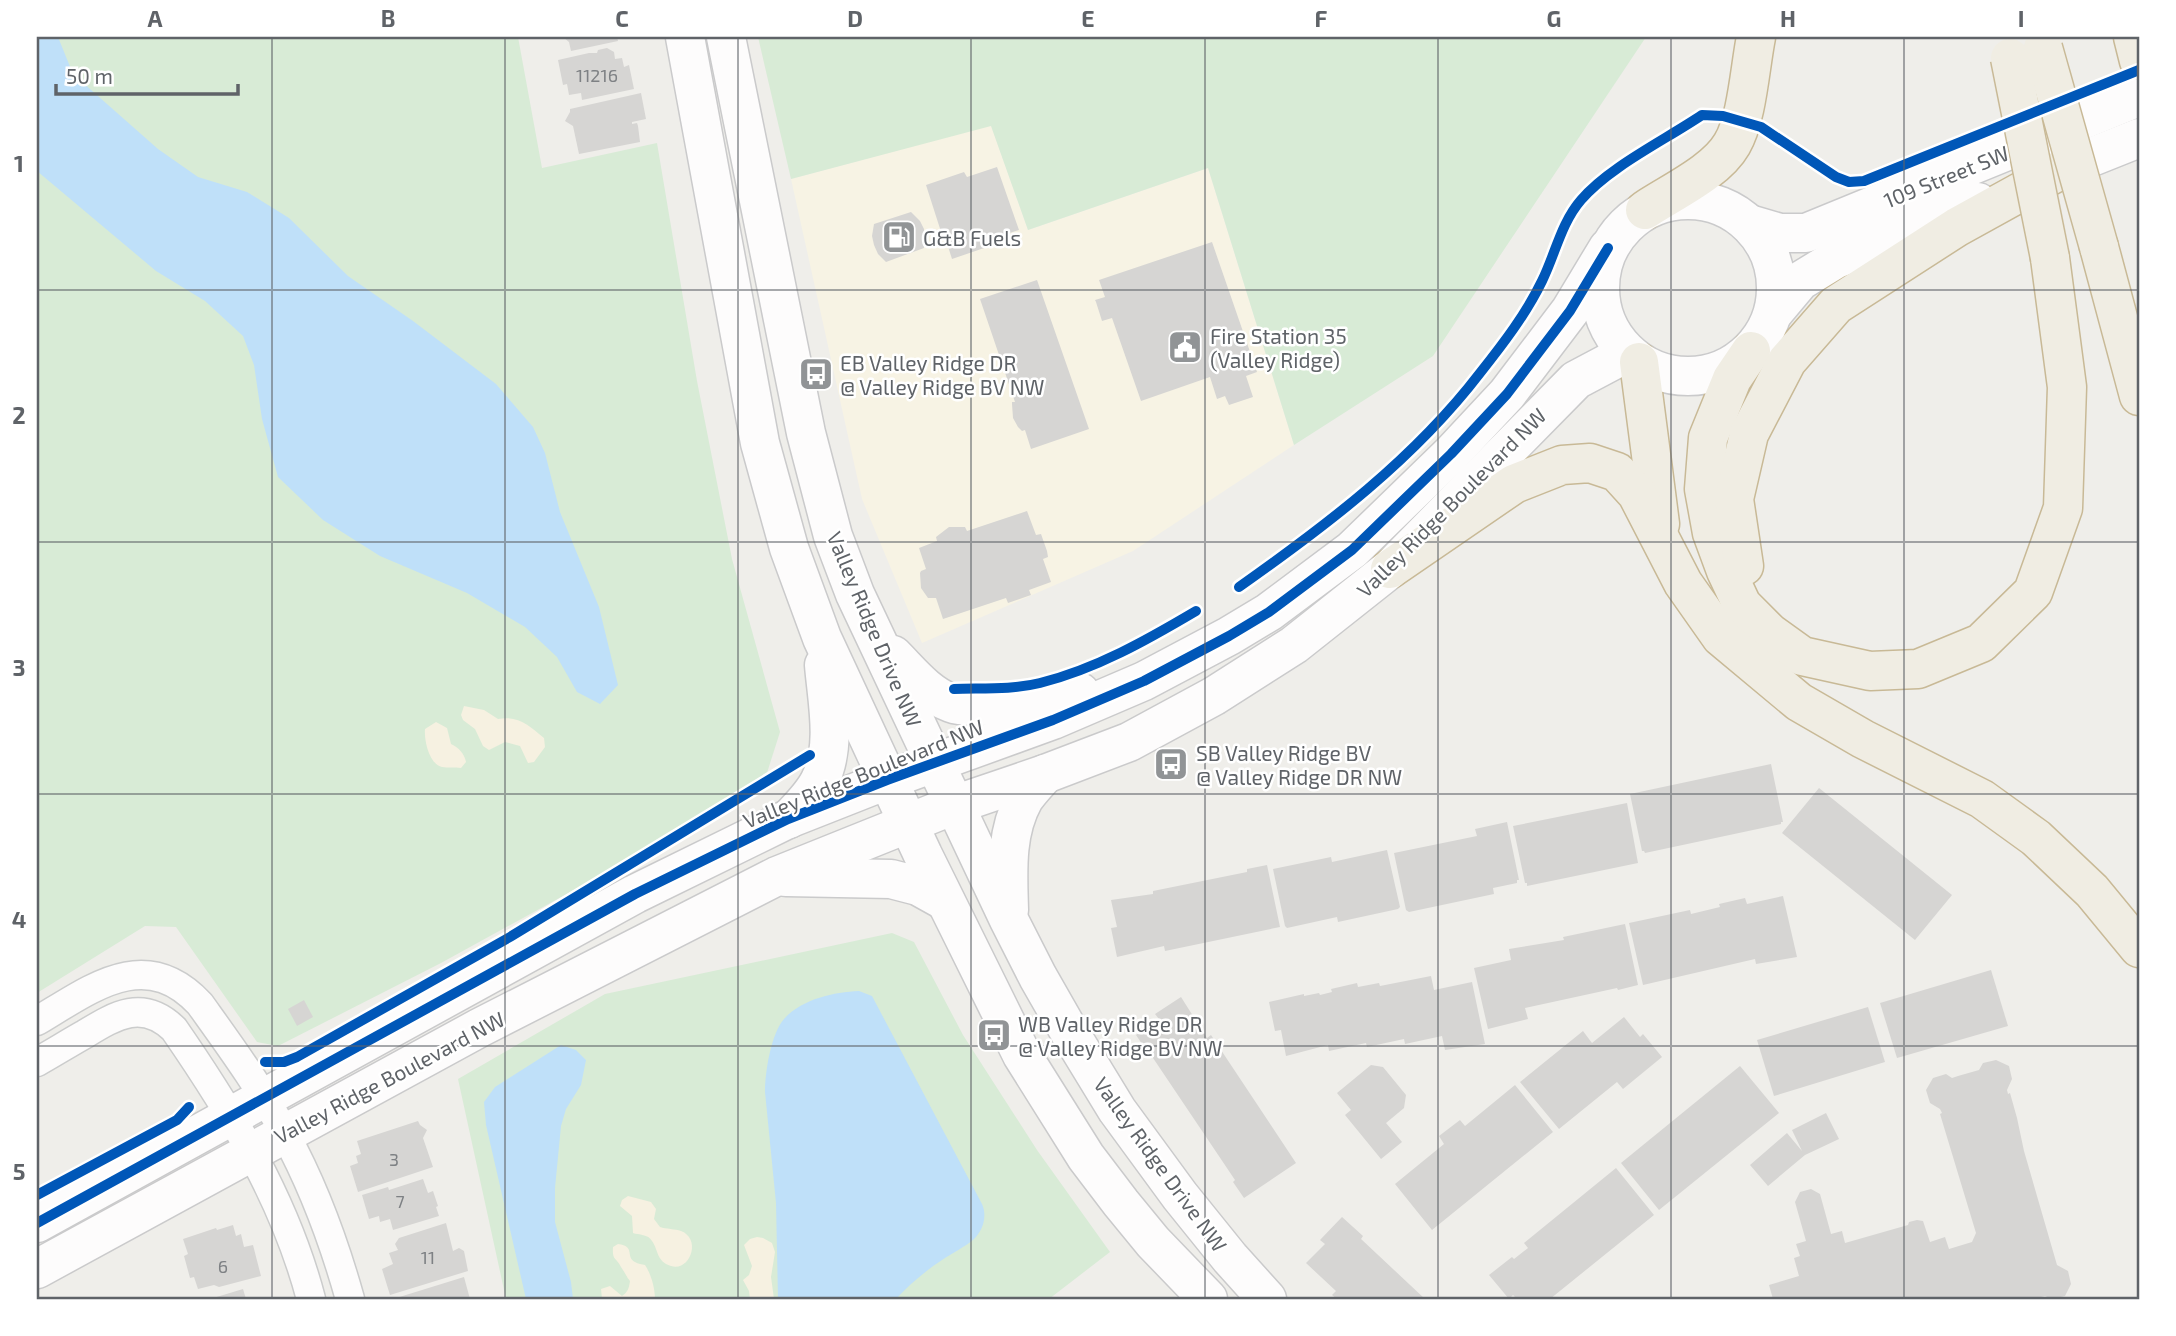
<svg xmlns="http://www.w3.org/2000/svg" width="2176" height="1336" viewBox="0 0 2176 1336" font-family="'Exo 2',sans-serif">
<rect width="100%" height="100%" fill="#efeeea"/>
<!-- commercial -->
<polygon fill="#f7f3e4" points="991,125 1028,230 1208,168 1294,445 1133,551 922,643 862,499 791,179"/>
<!-- green -->
<g fill="#d8ebd6">
<polygon points="37,37 518,37 542,168 657,143 697,381 732,559 780,732 766,776 583,885 441,963 278,1046 257,1042 176,927 145,926 37,993"/>
<polygon points="758,37 1646,37 1433,356 1294,445 1208,168 1028,230 991,126 791,179"/>
<polygon points="892,933 914,942 963,1035 1037,1150 1110,1252 1049,1299 506,1299 458,1079 605,994"/>
</g>
<!-- sand -->
<g fill="#f6f1e1">
<path d="M 464,706 L 484,710 L 498,719 C 518,715 530,726 544,738 L 545,747 L 534,762 L 528,763 L 520,746 L 505,742 L 489,750 L 483,746 L 475,729 L 463,720 L 461,715 Z"/>
<path d="M 436,722 L 447,728 L 451,744 C 459,748 464,753 466,762 L 461,768 C 455,767 448,768 442,767 C 429,764 424,740 425,729 Z"/>
<path d="M 628,1196 L 651,1202 L 656,1209 L 654,1219 L 660,1227 C 666,1229 675,1229 681,1231 C 702,1239 690,1272 671,1266 C 656,1261 659,1251 652,1241 C 648,1234 639,1235 633,1233 L 632,1216 L 620,1206 L 622,1200 Z"/>
<polygon points="757,1237 763,1238 772,1243 775,1252 771,1277 774,1299 750,1299 749,1291 743,1280 749,1275 752,1266 744,1245 750,1239"/>
<path d="M 618,1244 C 636,1246 625,1257 635,1262 C 638,1264 642,1264 645,1265 C 651,1274 655,1288 655,1299 L 602,1299 L 601,1289 L 610,1286 L 622,1296 C 628,1292 629,1288 630,1281 C 626,1276 624,1271 621,1267 C 616,1257 612,1261 613,1247 Z"/>
</g>
<!-- water -->
<g fill="#bfe0f9">
<polygon points="37,37 58,37 73,74 158,149 198,177 247,192 289,218 348,276 413,321 496,384 533,427 545,453 560,512 599,607 618,685 600,704 577,692 557,657 525,627 467,593 380,556 323,520 278,477 262,419 254,365 243,336 205,301 156,271 37,171"/>
<path d="M 859,991 L 872,996 L 982,1204 C 987,1215 984,1229 974,1239 C 965,1247 952,1253 942,1260 C 925,1271 909,1285 896,1299 L 778,1299 L 776,1203 L 765,1092 C 765,1072 771,1034 784,1019 C 802,999 834,992 859,991 Z"/>
<polygon points="561,1045 576,1050 586,1060 581,1085 566,1109 561,1126 555,1188 555,1222 571,1282 573,1299 526,1299 486,1125 484,1102 495,1087"/>
</g>
<!-- building -->
<g fill="#d6d5d3">
<polygon points="563,37 617,37 618,41 571,51 569,42"/>
<polygon points="607,48 614,52 615,59 622,58 624,67 629,65 634,89 582,100 581,93 569,95 567,84 563,85 558,60 589,53 597,53 598,50"/>
<polygon points="641,93 646,119 632,122 632,124 637,123 638,126 640,142 579,154 573,126 565,121 570,112 570,109"/>
<polygon points="997,167 1019,230 988,240 990,246 952,259 945,237 943,238 926,185 964,172 967,177"/>
<polygon points="911,212 920,221 924,229 924,248 886,262 878,254 874,245 872,236 874,224"/>
<polygon points="1212,242 1257,372 1246,376 1253,397 1229,405 1225,396 1217,399 1210,377 1141,401 1112,318 1102,321 1096,302 1095,300 1105,297 1099,280"/>
<polygon points="1037,280 1089,429 1031,449 1025,430 1022,431 1018,427 1013,418 1012,404 1012,402 1015,402 980,299"/>
<polygon points="1027,511 1036,535 1041,534 1047,551 1048,557 1043,559 1051,582 1029,590 1031,595 1008,603 1006,598 943,619 936,598 928,598 921,588 920,573 921,571 926,569 919,548 937,541 936,537 949,527 965,527 967,531"/>
<polygon points="1771,764 1783,822 1781,822 1781,824 1645,853 1644,851 1642,851 1630,794"/>
<polygon points="1819,788 1952,895 1915,940 1782,833"/>
<polygon points="1627,803 1638,863 1527,886 1527,883 1525,883 1513,826"/>
<polygon points="1507,822 1519,880 1517,880 1517,883 1493,888 1494,894 1409,912 1406,910 1394,853 1477,836 1475,829"/>
<polygon points="1387,850 1400,907 1398,909 1338,922 1337,917 1287,928 1285,926 1273,869 1331,857 1332,862"/>
<polygon points="1267,865 1280,927 1165,951 1164,946 1117,957 1111,928 1117,927 1111,900 1153,894 1153,891 1247,872 1247,869"/>
<polygon points="1783,896 1797,957 1756,964 1755,959 1643,985 1629,923 1690,910 1691,914 1720,907 1719,904 1745,898 1747,904"/>
<polygon points="1625,924 1638,985 1618,990 1617,988 1525,1008 1528,1019 1488,1029 1474,968 1511,960 1509,949 1564,940 1563,937"/>
<polygon points="1991,970 2008,1026 1897,1058 1880,1003"/>
<polygon points="1431,976 1434,990 1472,982 1485,1044 1445,1050 1442,1036 1405,1044 1404,1039 1367,1047 1366,1043 1329,1051 1328,1045 1286,1056 1281,1030 1275,1031 1269,1002 1304,994 1304,996 1319,993 1320,995 1332,992 1331,989 1357,983 1358,987 1379,983 1380,986"/>
<polygon points="1181,997 1207,1038 1211,1035 1296,1163 1244,1198 1233,1182 1235,1180 1151,1055 1150,1056 1136,1035 1159,1019 1155,1014"/>
<polygon points="304,1000 313,1017 297,1026 288,1009"/>
<polygon points="1868,1007 1885,1062 1774,1096 1757,1040"/>
<polygon points="1624,1017 1640,1037 1643,1034 1662,1057 1623,1089 1617,1082 1559,1129 1520,1082 1583,1031 1592,1043"/>
<polygon points="1996,1060 2009,1066 2012,1079 2007,1090 2008,1094 2010,1093 2017,1118 2024,1151 2057,1265 2068,1271 2071,1284 2065,1296 2052,1299 2045,1296 2033,1299 2033,1297 2024,1299 1773,1299 1769,1285 1799,1276 1794,1258 1800,1256 1796,1244 1806,1241 1795,1202 1800,1192 1811,1189 1820,1194 1831,1234 1842,1231 1845,1243 1908,1225 1909,1222 1917,1220 1923,1221 1930,1242 1945,1237 1949,1249 1972,1242 1976,1233 1940,1114 1942,1113 1940,1109 1930,1103 1926,1090 1933,1078 1946,1074 1952,1078 1958,1076 1979,1070 1983,1063"/>
<polygon points="1371,1065 1383,1067 1406,1095 1404,1108 1386,1123 1402,1142 1381,1159 1345,1115 1351,1110 1337,1093"/>
<polygon points="1740,1066 1779,1113 1659,1210 1621,1163"/>
<polygon points="1515,1085 1553,1132 1432,1230 1395,1184 1444,1144 1439,1136 1460,1120 1465,1126"/>
<polygon points="1826,1113 1839,1139 1805,1155 1768,1186 1750,1165 1787,1133 1802,1151 1792,1130"/>
<polygon points="418,1121 420,1125 427,1130 423,1138 433,1167 358,1192 350,1166 358,1163 356,1156 361,1154 357,1141"/>
<polygon points="1616,1168 1654,1215 1550,1299 1517,1299 1513,1295 1509,1299 1489,1275 1512,1257 1514,1259 1528,1248 1524,1243"/>
<polygon points="423,1179 428,1193 433,1191 438,1206 436,1207 439,1216 393,1230 390,1219 380,1222 379,1216 369,1219 362,1195 388,1187 389,1190"/>
<polygon points="1342,1217 1363,1236 1361,1239 1425,1299 1337,1299 1332,1295 1336,1291 1306,1263 1325,1244 1320,1240"/>
<polygon points="446,1223 453,1251 459,1248 464,1251 468,1271 390,1295 382,1269 393,1264 389,1253 398,1250 395,1244 399,1238"/>
<polygon points="233,1225 236,1236 241,1234 244,1247 253,1245 261,1276 219,1287 214,1285 198,1289 194,1277 190,1278 184,1256 188,1254 183,1239 216,1228 217,1230"/>
<polygon points="464,1277 470,1299 393,1299"/>
<polygon points="243,1289 246,1299 210,1299"/>
</g>
<g fill="none" stroke-linecap="round" stroke-linejoin="round">
<!-- street casing -->
<g stroke="#cbcccc" stroke-width="31">
<g id="street">
<path d="M 37,1021 C 91,989 145,945 200,1004 C 230,1046 261,1088 285,1134 C 314,1187 334,1242 350,1299"/>
<path d="M 37,1062 C 53,1053 69,1043 85,1034 C 116,1015 143,999 174,1029 C 232,1113 285,1200 311,1299"/>
</g>
</g>
<!-- secondary casing -->
<g stroke="#cacacb" stroke-width="41">
<g id="secondary">
<polyline points="685,37 760,443 789,548 822,638 923,855 1022,1055 1086,1157 1121,1203 1153,1242 1208,1299"/>
<polyline points="726,37 806,433 833,536 855,594 1009,920 1038,977 1070,1033 1117,1110 1180,1196 1230,1258 1267,1299"/>
<polyline points="2044,176 2139,138"/>
<circle cx="1688" cy="288" r="88"/>
<polyline points="1749,224 1780,233 1806,233 2139,97"/>
<polyline points="1774,312 1800,281 1836,259 1978,202"/>
<path d="M 893,655 C 911,673 927,694 951,703 C 976,713 1051,697 1080,692"/>
<path d="M 789,819 C 800,807 813,795 820,780 C 837,746 827,701 824,665"/>
<polyline points="786,877 891,879 918,886 945,901"/>
<path d="M 1009,910 C 1008,873 1005,833 1024,799 C 1030,790 1038,782 1045,774"/>
<polyline points="37,1223 635,894 788,819 887,780 1053,720 1144,681 1229,636 1269,612 1352,550 1451,454 1507,394 1570,311 1608,248"/>
<polyline points="37,1269 479,1028 777,876 954,805 1045,774 1129,742 1214,696 1294,645 1390,569 1576,380 1627,353"/>
</g>
</g>
<!-- highway casing -->
<g stroke="#c8b996" stroke-width="41">
<g id="highway">
<polyline points="2133,37 2139,61"/>
<path d="M 1645,210 C 1672,192 1716,172 1732,144 C 1747,119 1750,67 1756,37"/>
<polyline points="2099,247 2139,396"/>
<polyline points="1751,351 1732,379 1708,438 1704,489 1712,533 1726,571 1742,605 1770,633 1802,656 1870,671 1918,669 1981,643 2033,592 2063,508 2067,387 2050,258"/>
<polyline points="1639,362 1660,524"/>
<polyline points="1744,566 1734,499 1749,434 1787,361 1836,305 1957,227 2064,168"/>
<polyline points="1390,569 1514,484 1562,465 1590,463 1617,472 1637,494 1683,583 1721,637 1799,702 1863,739 1982,799 2036,838 2092,891 2139,948"/>
</g>
</g>
<!-- street -->
<use href="#street" stroke="#fdfcfc" stroke-width="28"/>
<!-- secondary -->
<use href="#secondary" stroke="#fdfcfc" stroke-width="38"/>
<!-- highway -->
<use href="#highway" stroke="#f0ede3" stroke-width="38"/>
<!-- highway-bridge casing -->
<g stroke="#c8b996" stroke-width="41" stroke-linecap="butt">
<g id="highway-bridge">
<polyline points="2043,48 2099,247"/>
<polyline points="2010,58 2050,258"/>
</g>
</g>
<!-- highway-bridge -->
<use href="#highway-bridge" stroke="#f0ede3" stroke-width="38"/>
<!-- cycleway casing -->
<g stroke="#fff" stroke-width="15">
<g id="cycleway">
<path d="M 1239,587 C 1327,525 1414,459 1480,373 C 1503,344 1526,314 1542,281 C 1555,255 1561,223 1581,200 C 1609,167 1665,140 1702,115 L 1723,116 L 1761,127 L 1836,177 L 1849,182 L 1864,181 L 2139,70"/>
<path d="M 954,689 C 982,688 1012,690 1040,683 C 1096,669 1147,640 1196,611"/>
<polyline points="265,1062 284,1062 297,1057 510,937 810,755"/>
<polyline points="37,1195 177,1120 189,1107"/>
<polyline points="37,1223 635,894 788,819 887,780 1053,720 1144,681 1229,636 1269,612 1352,550 1451,454 1507,394 1570,311 1608,248"/>
</g>
</g>
<!-- cycleway -->
<use href="#cycleway" stroke="#0057b8" stroke-width="10"/>
</g>
<!-- grid -->
<path fill="none" stroke="#5f6368" stroke-width="2" stroke-opacity="0.55" d="M 272,37 L 272,1299M 505,37 L 505,1299M 738,37 L 738,1299M 971,37 L 971,1299M 1205,37 L 1205,1299M 1438,37 L 1438,1299M 1671,37 L 1671,1299M 1904,37 L 1904,1299M 37,290 L 2139,290M 37,542 L 2139,542M 37,794 L 2139,794M 37,1046 L 2139,1046"/>
<!-- icons -->
<defs>
<g id="fuel-square" transform="scale(1.75)"><rect x="-9" y="-9" width="18" height="18" rx="4" fill="#919496" stroke="#fff"/><path d="M-5.5-6h7V0h2V4h1.3V-2.5L3-4.5l.8-.8L6-3V5H2.5V1h-1V6h-7ZM-4.2-4.7v3.2H.2V-4.7Z" fill="#fff"/></g>
<g id="civic-square" transform="scale(1.75)"><rect x="-9" y="-9" width="18" height="18" rx="4" fill="#919496" stroke="#fff"/><path d="M-.6-6.5H3V-4.5H.6V-3L4-1V1h2V6H-6V1h2V-1L-.6-3ZM-1.2 2.5V6h2.4V2.5Z" fill="#fff"/></g>
<g id="bus-square" transform="scale(1.75)"><rect x="-9" y="-9" width="18" height="18" rx="4" fill="#919496" stroke="#fff"/><path d="M-5-6H5V4H4V6H2V4H-2V6H-4V4H-5ZM-3.5-4V0h7V-4ZM-3.5 1.2v1.5H-2V1.2ZM2 1.2v1.5H3.5V1.2Z" fill="#fff"/></g>
</defs>
<g fill-rule="evenodd">
<use href="#fuel-square" x="899" y="237"/>
<use href="#civic-square" x="1185" y="347"/>
<use href="#bus-square" x="816" y="374"/>
<use href="#bus-square" x="1171" y="764"/>
<use href="#bus-square" x="994" y="1035"/>
</g>
<g text-anchor="middle" dominant-baseline="central" stroke-width="5" stroke-linejoin="round" paint-order="stroke">
<!-- number labels -->
<g font-size="18" fill="#7e8184">
<text x="597" y="75">11216</text>
<text x="394" y="1159">3</text>
<text x="400" y="1201">7</text>
<text x="428" y="1257">11</text>
<text x="223" y="1266">6</text>
</g>
<!-- street labels -->
<g font-size="21" fill="#5f6368" stroke="#fff">
<text transform="translate(1946 176) rotate(-22)">109 Street SW</text>
<text transform="translate(1451 502) rotate(-45)">Valley Ridge Boulevard NW</text>
<text transform="translate(875 629) rotate(67)">Valley Ridge Drive NW</text>
<text transform="translate(863 773) rotate(-22)">Valley Ridge Boulevard NW</text>
<text transform="translate(389 1077) rotate(-28)">Valley Ridge Boulevard NW</text>
<text transform="translate(1161 1164) rotate(54)">Valley Ridge Drive NW</text>
</g>
<!-- poi labels -->
<g font-size="21" fill="#5f6368" stroke="#fff" text-anchor="start">
<text x="923" y="237">G&amp;B Fuels</text>
<text x="1210" y="335">Fire Station 35<tspan x="1210" dy="24">(Valley Ridge)</tspan></text>
<text x="840" y="362">EB Valley Ridge DR<tspan x="840" dy="24">@ Valley Ridge BV NW</tspan></text>
<text x="1196" y="752">SB Valley Ridge BV<tspan x="1196" dy="24">@ Valley Ridge DR NW</tspan></text>
<text x="1018" y="1023">WB Valley Ridge DR<tspan x="1018" dy="24">@ Valley Ridge BV NW</tspan></text>
</g>
</g>
<!-- border -->
<rect width="2176" height="1336" fill="none" stroke="#ffffff" stroke-width="77"/>
<!-- scale -->
<path d="M56 84v10h182v-10" fill="none" stroke="#5f6368" stroke-width="3.5"/>
<text x="66" y="84" font-size="21" fill="#5f6368" stroke="#ffffff" stroke-width="5" paint-order="stroke">50 m</text>
<rect x="38" y="38" width="2100" height="1260" fill="none" stroke="#5f6368" stroke-width="2.5"/>
<g font-size="23" text-anchor="middle" font-weight="bold" fill="#5f6368">
<text x="155" y="27">A</text>
<text x="388" y="27">B</text>
<text x="622" y="27">C</text>
<text x="855" y="27">D</text>
<text x="1088" y="27">E</text>
<text x="1321" y="27">F</text>
<text x="1554" y="27">G</text>
<text x="1788" y="27">H</text>
<text x="2021" y="27">I</text>
<text x="19" y="172">1</text>
<text x="19" y="424">2</text>
<text x="19" y="676">3</text>
<text x="19" y="928">4</text>
<text x="19" y="1180">5</text>
</g>
</svg>
